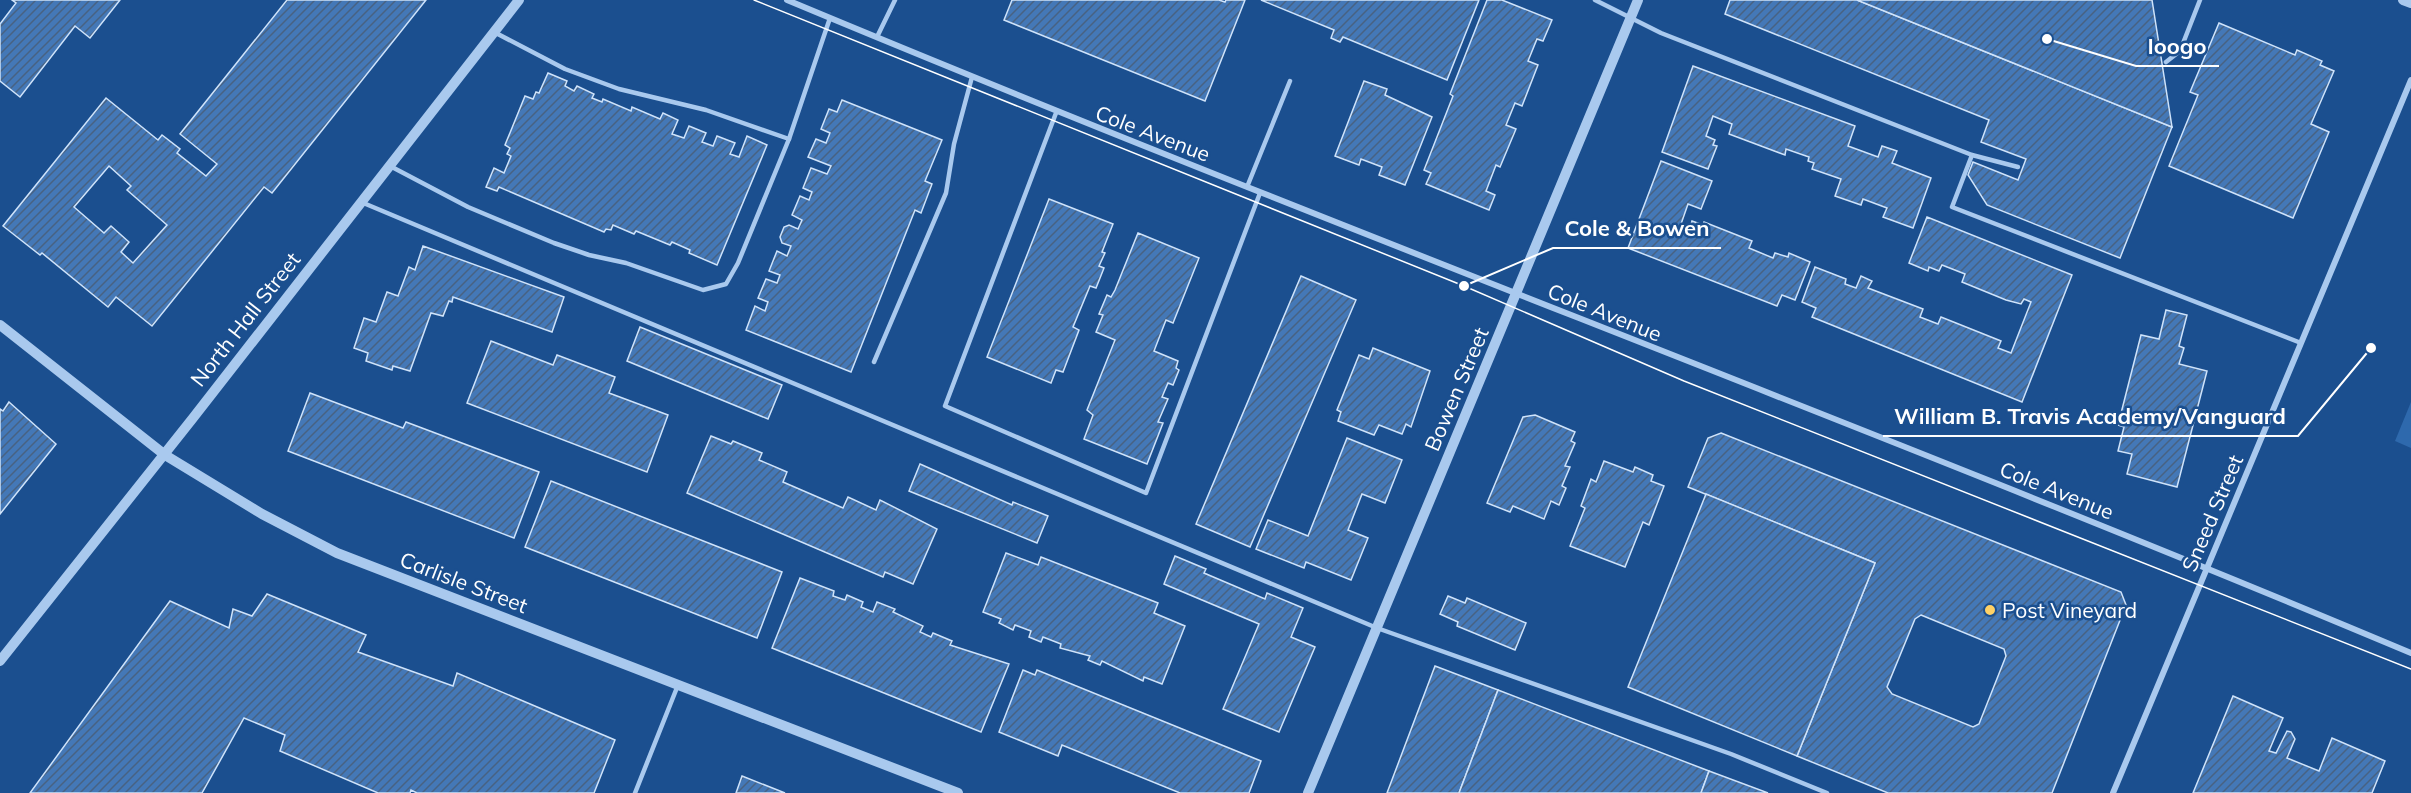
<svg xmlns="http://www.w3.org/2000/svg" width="2411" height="793" viewBox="0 0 2411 793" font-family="Mulish,sans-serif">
<defs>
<pattern id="building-hatch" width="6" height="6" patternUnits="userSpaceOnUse" patternTransform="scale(1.5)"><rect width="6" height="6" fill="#4478b7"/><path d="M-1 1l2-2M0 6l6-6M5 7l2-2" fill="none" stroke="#486282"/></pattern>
</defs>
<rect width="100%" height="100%" fill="#1b4f8f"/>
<!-- grass -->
<polygon fill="#2e69ad" points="2411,402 2411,448 2395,441"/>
<!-- building -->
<g fill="url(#building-hatch)" stroke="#cfe3fa" stroke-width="1.5" fill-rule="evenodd">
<polygon points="12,0 120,0 90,38 75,26 20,97 0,81 0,24 16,3"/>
<path d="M 287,0 L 426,0 L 272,193 L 264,187 L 152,326 L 116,297 L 108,307 L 42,253 L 40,255 L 3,226 L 106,98 L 158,140 L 162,135 L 180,149 L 177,153 L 206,176 L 217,164 L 180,134 ZM 109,166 L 131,186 L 127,190 L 167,225 L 133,263 L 121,252 L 129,242 L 111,226 L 104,233 L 74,207 Z"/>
<polygon points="1012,0 1219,0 1225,2 1226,0 1245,0 1205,101 1004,20"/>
<polygon points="1261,0 1479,0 1447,80 1343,37 1340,42 1331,38 1334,30"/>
<polygon points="1487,0 1502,0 1552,20 1543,41 1537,39 1528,61 1538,65 1522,106 1515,103 1506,125 1516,129 1500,167 1496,165 1486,191 1495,195 1489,210 1426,184 1431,173 1424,170 1453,96 1450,94"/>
<polygon points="1730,0 1857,0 2172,127 2120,258 1987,205 1968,175 1973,162 2018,180 2026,159 1981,142 1989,120 1725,14"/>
<polygon points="1857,0 2152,0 2172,127"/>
<polygon points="2219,23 2295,55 2297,50 2322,61 2320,65 2334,71 2311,124 2329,132 2293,218 2169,166 2198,95 2190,92"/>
<polygon points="1693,66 1855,126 1848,146 1878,157 1882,146 1897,151 1892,163 1931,178 1913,228 1883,217 1887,208 1863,199 1861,205 1835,196 1841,179 1812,169 1814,163 1808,161 1809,157 1786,149 1785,155 1729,134 1732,124 1713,116 1706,136 1715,140 1713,145 1717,146 1708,169 1662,152"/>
<polygon points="548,73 567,81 565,86 574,91 577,86 594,94 592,98 602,102 603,99 631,111 632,107 660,119 663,113 678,120 672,134 684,138 689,126 706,133 702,142 713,146 717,136 735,143 730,154 739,157 747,136 767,145 717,265 689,253 690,250 672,242 670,245 636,231 634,234 613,225 611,230 606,229 604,232 499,187 497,191 486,187 494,168 504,173 511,156 507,154 510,148 505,145 525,96 533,99 536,92 539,93"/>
<polygon points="1364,81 1387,89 1385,95 1432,117 1405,185 1379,175 1382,167 1361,159 1359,165 1335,156"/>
<polygon points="842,100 942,140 925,181 932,184 921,213 915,210 851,372 746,330 755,306 765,311 768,302 758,298 766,279 777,283 780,275 769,271 777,251 787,256 791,246 782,243 780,237 784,227 789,225 798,229 802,220 792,215 800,196 809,200 812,192 803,188 811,168 827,174 831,166 808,157 816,139 826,143 830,133 821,129 829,109 837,112"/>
<polygon points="1661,161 1712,181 1701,209 1688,204 1681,224 1690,228 1692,221 1703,225 1704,222 1752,241 1749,248 1773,258 1775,253 1788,257 1789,253 1810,262 1795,300 1782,295 1777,306 1628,248"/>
<polygon points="1049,199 1113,224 1102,252 1105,253 1099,266 1104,268 1096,288 1090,286 1073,327 1079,330 1063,372 1056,370 1051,383 987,357"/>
<polygon points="1927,217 2072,275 2022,402 1812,317 1816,308 1802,302 1815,267 1846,279 1845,284 1856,288 1861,276 1872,281 1868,288 1923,309 1920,317 1938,324 1941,317 2001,341 1998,348 2011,353 2031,302 2024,299 2021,304 2006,300 1962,282 1965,274 1942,265 1939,271 1929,267 1928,271 1909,263"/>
<polygon points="1138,233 1199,258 1173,323 1166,320 1154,351 1178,361 1176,368 1179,370 1173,385 1168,383 1162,397 1168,399 1158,422 1163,423 1147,464 1084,439 1093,415 1087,410 1115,340 1096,332 1103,315 1099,314 1107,295 1111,297 1115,290"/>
<polygon points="423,246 564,297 552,332 453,297 452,302 449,301 443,316 431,313 410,371 393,366 392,370 366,361 368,353 354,348 364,318 376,322 387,292 398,296 409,267 415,270"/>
<polygon points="1301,276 1356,300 1250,547 1196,524"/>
<polygon points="2166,310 2187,315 2179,346 2184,348 2179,364 2207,371 2177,487 2127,474 2132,454 2118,451 2124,427 2118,425 2141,335 2159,339"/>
<polygon points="640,327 782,385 768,419 627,361"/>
<polygon points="491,341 553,365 557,355 615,377 609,393 668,415 647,472 467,403"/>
<polygon points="1373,348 1430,371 1411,427 1406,424 1402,434 1379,425 1374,435 1338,421 1341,412 1337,410 1359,355 1369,359"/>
<polygon points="310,393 403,428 406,422 539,472 514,538 288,451"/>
<polygon points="9,402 56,444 0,514 0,409 3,411"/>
<polygon points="1535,415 1575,432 1571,441 1575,443 1565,466 1570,467 1562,486 1566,488 1559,505 1551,501 1544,519 1513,506 1510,512 1487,503 1523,417"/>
<path d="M 1721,433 L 2121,592 L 2126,605 L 2052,793 L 1888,793 L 1797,756 L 1875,563 L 1688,487 L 1708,438 ZM 1921,615 L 2004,649 L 2006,656 L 1979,724 L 1973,727 L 1892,694 L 1887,687 L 1915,619 Z"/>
<polygon points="711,436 731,444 733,441 762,453 759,460 787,472 783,482 843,508 848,497 876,510 880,500 937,529 913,584 885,572 883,577 687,493"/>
<polygon points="1347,438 1402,460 1385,503 1362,494 1348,530 1368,538 1351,580 1306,562 1304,568 1256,549 1268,520 1308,536"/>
<polygon points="1604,461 1633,472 1635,467 1653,475 1651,481 1664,486 1649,525 1643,522 1625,567 1570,546 1585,508 1581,506 1591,479 1596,482"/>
<polygon points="920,464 1012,505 1013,502 1048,516 1037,543 909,491"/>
<polygon points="551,481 782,572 757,638 525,547"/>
<polygon points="1706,494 1875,563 1797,756 1628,687"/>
<polygon points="1006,553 1038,565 1041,557 1158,603 1154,613 1185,626 1162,684 1144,677 1143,681 1102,661 1100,665 1088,660 1090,656 1060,648 1061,644 1043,637 1041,642 1029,637 1031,631 1015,625 1013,630 999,623 1001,619 983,612"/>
<polygon points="1175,556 1206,569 1204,573 1265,599 1267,593 1303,608 1291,637 1315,647 1279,732 1223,709 1259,624 1164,584"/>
<polygon points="800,578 834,591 833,596 845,600 847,595 863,602 861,607 873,612 877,602 895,609 893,612 923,626 920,632 931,637 933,633 952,641 950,645 1009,664 981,732 772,648"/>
<polygon points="267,594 366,635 358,652 453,686 457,673 615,740 594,793 417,793 411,790 410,793 378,793 280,751 285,735 244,718 202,793 30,793 170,601 229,628 233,609 252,616"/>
<polygon points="1448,596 1465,603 1467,598 1526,623 1515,650 1457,626 1458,622 1440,614"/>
<polygon points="1435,666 1498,690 1459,793 1387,793"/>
<polygon points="1023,670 1035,675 1037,670 1261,761 1249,793 1180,793 1062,745 1058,756 999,732"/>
<polygon points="1498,690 1709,771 1701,793 1459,793"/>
<polygon points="2233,696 2283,718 2269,751 2276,753 2287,731 2291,732 2295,739 2287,758 2319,771 2332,738 2385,761 2372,793 2193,793"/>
<polygon points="1709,771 1768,793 1701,793"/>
<polygon points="742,776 785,793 736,793"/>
</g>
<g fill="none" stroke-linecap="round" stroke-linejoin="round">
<!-- service -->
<g stroke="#a9c9ee" stroke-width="4.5">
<polyline points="1595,0 1661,33 1972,155 1952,207 2301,343"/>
<polyline points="494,32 565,69 619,89 706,110 789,139"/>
<polyline points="877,37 895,0"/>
<polyline points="2166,62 2180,51 2200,0"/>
<polyline points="1056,113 945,406 1146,493 1260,193"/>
<polyline points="1972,155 2018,167"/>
<polyline points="390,166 468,207 554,243 589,255 626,263 703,290 726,284 738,263 789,139 830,18"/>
<polyline points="1247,187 1290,81"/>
<polyline points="361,202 1377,628 1731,754 1827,793"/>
<polyline points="874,362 946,193 954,144 972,77"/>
<polyline points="635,793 678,685"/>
</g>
<!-- minor -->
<g stroke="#a9c9ee" stroke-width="6">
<path d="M 787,0 C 1326,225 1873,427 2411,653"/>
<polyline points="2113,793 2411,80"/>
</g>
<!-- tertiary -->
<g stroke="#a9c9ee" stroke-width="10">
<polyline points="2403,0 2411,3"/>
<polyline points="0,325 165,455 262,514 337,553 958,793"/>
<polyline points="0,661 193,418 519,0"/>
<polyline points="1308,793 1638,0"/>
</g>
<!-- tram -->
<polyline stroke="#fff" stroke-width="1.5" points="754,0 1464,286 1684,381 2411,669"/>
</g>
<!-- markers -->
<circle fill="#ffd166" stroke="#1b4f8f" stroke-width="2" cx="1990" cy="610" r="6"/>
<g text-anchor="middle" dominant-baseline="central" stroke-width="5" stroke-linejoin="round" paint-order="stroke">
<!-- street labels -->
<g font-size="21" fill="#fff" stroke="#1b4f8f">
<text transform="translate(1153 133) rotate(21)">Cole Avenue</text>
<text transform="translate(1605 312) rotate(22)">Cole Avenue</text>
<text transform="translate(245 319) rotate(-52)">North Hall Street</text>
<text transform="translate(1456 389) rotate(-67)">Bowen Street</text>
<text transform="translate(2057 490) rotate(22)">Cole Avenue</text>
<text transform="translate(2212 513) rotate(-67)">Sneed Street</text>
<text transform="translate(464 582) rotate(21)">Carlisle Street</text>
</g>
<!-- poi labels -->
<g font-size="21" fill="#fff" stroke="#1b4f8f" text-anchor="start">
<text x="2002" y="610">Post Vineyard</text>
</g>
</g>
<!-- callouts -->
<path fill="none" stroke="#fff" stroke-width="2" d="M2047 39L2136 66H2219M1464 286L1553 248H1721M2371 348L2298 436H1883"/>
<g fill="#fff" stroke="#1b4f8f" stroke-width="2">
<circle cx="2047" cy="39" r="6"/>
<circle cx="1464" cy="286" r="6"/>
<circle cx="2371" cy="348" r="6"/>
</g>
<g font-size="22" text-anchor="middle" font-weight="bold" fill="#fff" stroke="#1b4f8f" stroke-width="5" stroke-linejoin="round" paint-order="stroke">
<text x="2177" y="54">Ioogo</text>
<text x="1637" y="236">Cole &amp; Bowen</text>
<text x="2090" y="424">William B. Travis Academy/Vanguard</text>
</g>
</svg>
